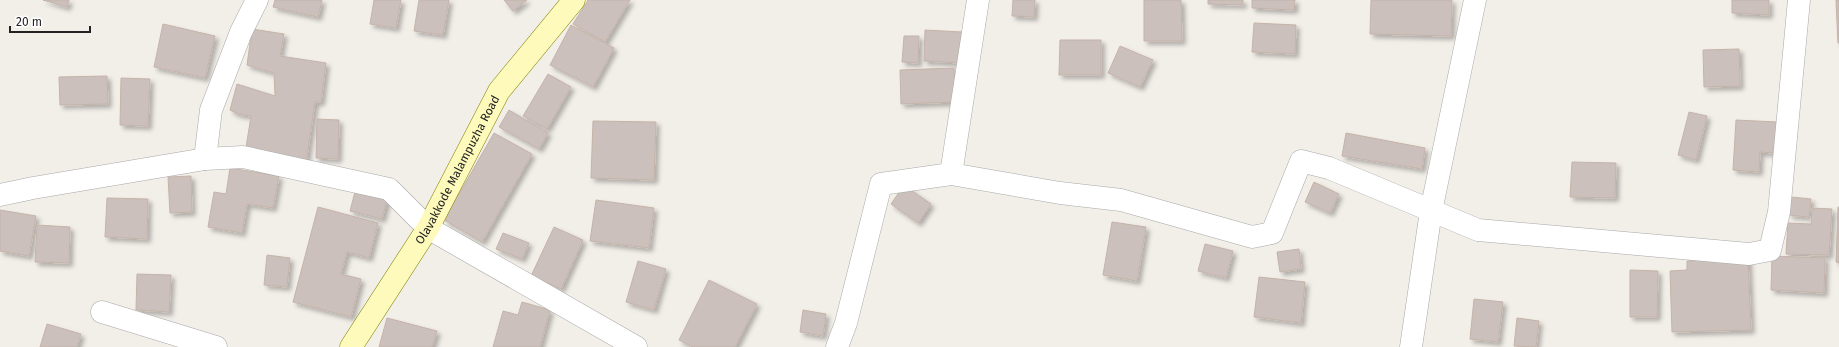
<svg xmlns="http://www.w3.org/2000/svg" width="1839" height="347" viewBox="0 0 1839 347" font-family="'Fira Sans',sans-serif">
<defs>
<filter id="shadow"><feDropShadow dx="3.5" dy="3.5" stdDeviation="2" flood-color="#0004"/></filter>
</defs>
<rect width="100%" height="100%" fill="#f2eee8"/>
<!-- building -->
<g fill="#cbc0bb" stroke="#c5b3a9" filter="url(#shadow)">
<polygon points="43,0 69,0 67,7"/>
<polygon points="275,0 322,0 318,17 273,7"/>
<polygon points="374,0 401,0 396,28 370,24"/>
<polygon points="419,0 449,0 443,35 414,31"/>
<polygon points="504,0 527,0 513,11"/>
<polygon points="588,0 630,0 605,42 573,24"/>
<polygon points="1013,0 1035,0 1034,17 1012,16"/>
<polygon points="1144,0 1181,0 1182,41 1144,41"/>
<polygon points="1208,0 1243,0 1243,5 1208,4"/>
<polygon points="1252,0 1295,0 1294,10 1252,8"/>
<polygon points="1371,0 1452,0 1451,36 1370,34"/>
<polygon points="1732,0 1769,0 1769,15 1732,13"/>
<polygon points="1836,0 1839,0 1839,43 1838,43"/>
<polygon points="1254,23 1296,25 1295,54 1252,52"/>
<polygon points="163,24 215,36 205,78 154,67"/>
<polygon points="571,25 614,48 593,87 550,65"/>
<polygon points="252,29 284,34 280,56 326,63 321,102 315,102 306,163 245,154 251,116 238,114 230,110 237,84 275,96 274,73 247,65"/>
<polygon points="925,30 962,32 961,63 924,61"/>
<polygon points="904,36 919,36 918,63 902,62"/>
<polygon points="1060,40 1101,40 1101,75 1059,75"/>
<polygon points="1120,46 1153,60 1140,87 1108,73"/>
<polygon points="1739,49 1740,86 1704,87 1703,50"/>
<polygon points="954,68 955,102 901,104 900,70"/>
<polygon points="548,74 571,87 547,129 523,116"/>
<polygon points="107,76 108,104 60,105 59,77"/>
<polygon points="121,78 150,79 148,126 120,125"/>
<polygon points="509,110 548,133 539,149 499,127"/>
<polygon points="1689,112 1707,116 1696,160 1678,155"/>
<polygon points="317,119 339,120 338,159 316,158"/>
<polygon points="1736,120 1777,122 1775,153 1760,152 1759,172 1733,170"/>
<polygon points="593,121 656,122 654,180 591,178"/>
<polygon points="494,133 532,154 482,242 444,220"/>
<polygon points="1346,133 1425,148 1422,169 1342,156"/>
<polygon points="1572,162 1616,163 1615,198 1570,197"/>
<polygon points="230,168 279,176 273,208 247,204 242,233 208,227 214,192 226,194"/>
<polygon points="191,176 192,212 170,213 168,177"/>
<polygon points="1314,182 1339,194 1330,213 1305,202"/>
<polygon points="904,185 931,204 918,223 891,204"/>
<polygon points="356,188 388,196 382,219 350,211"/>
<polygon points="1791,197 1811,199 1809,217 1789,215"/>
<polygon points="107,198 148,199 147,239 105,237"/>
<polygon points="596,200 654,208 649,248 590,241"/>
<polygon points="318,207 378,223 369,258 347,252 341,274 361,279 351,317 293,302"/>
<polygon points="1838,207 1839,207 1839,263 1836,262"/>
<polygon points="1812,208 1832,209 1829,255 1786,254 1788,223 1811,224"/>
<polygon points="0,210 36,216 29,256 0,251"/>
<polygon points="1112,222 1146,227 1137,281 1103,275"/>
<polygon points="37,225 70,227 69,263 35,262"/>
<polygon points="554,227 583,240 561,289 531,276"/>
<polygon points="503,233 529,243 522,259 496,249"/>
<polygon points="1205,244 1233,251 1226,278 1198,271"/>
<polygon points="1299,249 1301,269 1280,272 1277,252"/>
<polygon points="267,255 290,258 287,287 264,285"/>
<polygon points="1772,256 1825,258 1824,293 1771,290"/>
<polygon points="1748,258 1751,330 1672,332 1670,271 1687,270 1687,261"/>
<polygon points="638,261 666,269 654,310 626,302"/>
<polygon points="1630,270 1658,271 1657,317 1630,317"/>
<polygon points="137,274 171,275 169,312 136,310"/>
<polygon points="1259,277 1305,282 1301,323 1254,317"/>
<polygon points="709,280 757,304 735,347 693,347 679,340"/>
<polygon points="1474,299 1503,302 1498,342 1470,339"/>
<polygon points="522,302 550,310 540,347 493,347 503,311 518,315"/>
<polygon points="803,310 826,314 823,336 800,332"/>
<polygon points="387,318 437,331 432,347 379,347"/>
<polygon points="1517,318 1539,321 1536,347 1514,346"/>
<polygon points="47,324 81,334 77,347 40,347"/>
</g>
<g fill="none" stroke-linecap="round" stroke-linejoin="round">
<!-- street casing -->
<g stroke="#a9a9a9" stroke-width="23">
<g id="street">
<polyline points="205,159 211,110 241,32 257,0"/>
<polyline points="951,174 978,0"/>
<polyline points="0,195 33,188 205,159 243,157 389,189 428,228 636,347"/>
<polyline points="102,312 216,347"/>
<polyline points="837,347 846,323 881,184 951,174 1060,193 1121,200 1252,237 1272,233 1301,161 1329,168 1478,230 1749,254 1770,250 1779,212 1799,0"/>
<polyline points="1411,347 1431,211 1475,0"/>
</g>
</g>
<!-- secondary casing -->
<g stroke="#808100" stroke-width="23">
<g id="secondary">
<path id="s1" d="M 351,347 L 428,228 L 499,91 L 574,0"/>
</g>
</g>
<!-- street -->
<use href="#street" stroke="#fff" stroke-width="22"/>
<!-- secondary -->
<use href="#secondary" stroke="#fdfabb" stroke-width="22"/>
</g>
<g text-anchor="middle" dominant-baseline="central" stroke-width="3.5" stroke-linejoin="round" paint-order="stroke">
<!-- street labels -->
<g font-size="12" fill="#222" stroke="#fff">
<text stroke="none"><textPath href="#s1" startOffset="207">Olavakkode Malampuzha Road</textPath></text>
</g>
</g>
<!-- scale -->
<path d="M10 26v6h80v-6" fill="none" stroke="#222222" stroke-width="2"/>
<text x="16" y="26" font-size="12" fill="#222222" stroke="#ffffff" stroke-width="3" paint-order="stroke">20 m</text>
</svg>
